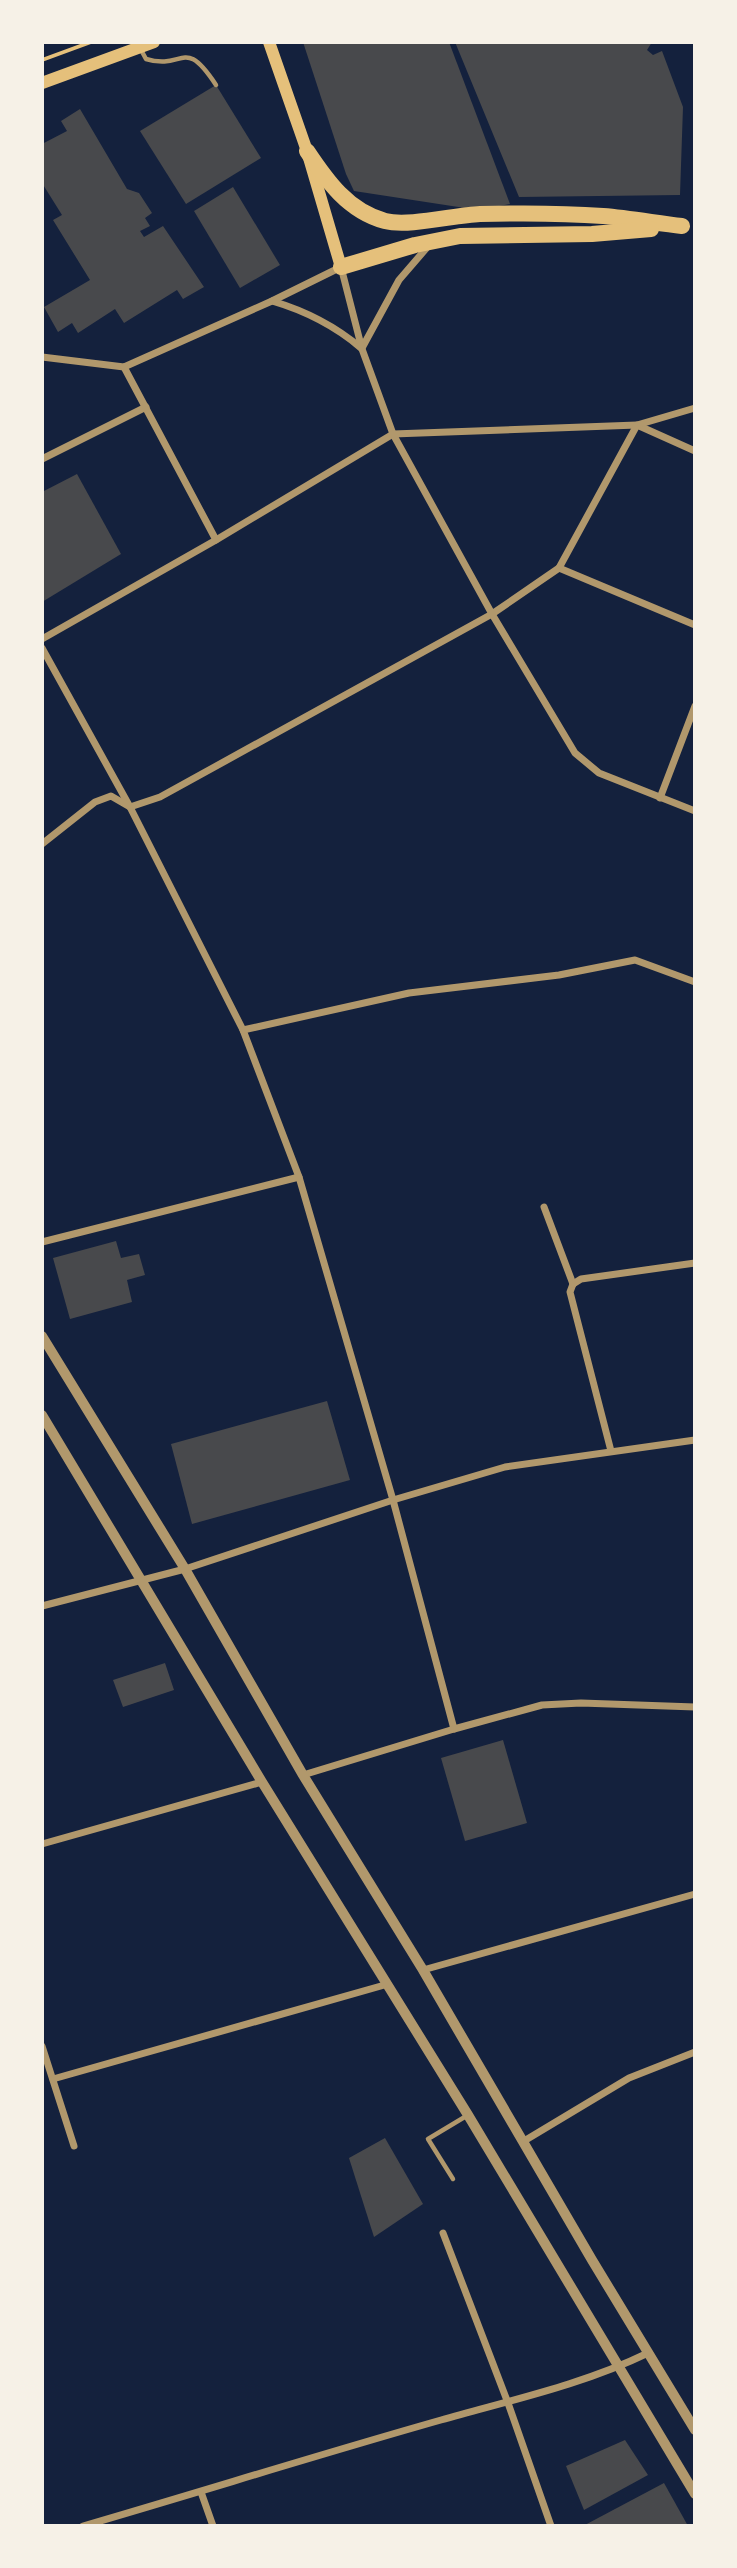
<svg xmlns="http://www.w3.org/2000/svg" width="737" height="2568" viewBox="0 0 737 2568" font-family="'PT Serif',serif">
<rect width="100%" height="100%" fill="#14213d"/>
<!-- building -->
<g fill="#48494c">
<polygon points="303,42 449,42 510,204 478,210 354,191 346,174"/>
<polygon points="455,42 652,42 647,50 653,55 662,51 683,107 680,195 519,197"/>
<polygon points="216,85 261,158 186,204 140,131"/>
<polygon points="80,109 127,189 139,193 152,213 145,218 150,226 140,231 144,237 163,226 204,287 183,299 177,290 124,323 115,309 78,333 72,323 58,332 44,307 90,280 53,220 62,215 42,183 42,144 67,131 61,121"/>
<polygon points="233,187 280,265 240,288 194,211"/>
<polygon points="77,474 121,554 42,602 42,492"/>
<polygon points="116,1241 121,1258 139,1254 145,1275 127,1280 132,1302 70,1319 53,1258"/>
<polygon points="327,1401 350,1480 192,1524 171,1444"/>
<polygon points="165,1663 174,1690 123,1707 113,1680"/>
<polygon points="503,1740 527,1823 465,1841 441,1758"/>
<polygon points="385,2138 423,2204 374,2237 349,2158"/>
<polygon points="625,2440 648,2475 584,2510 566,2466"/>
<polygon points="664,2483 688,2526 583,2526"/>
</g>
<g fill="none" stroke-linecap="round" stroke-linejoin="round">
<!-- path -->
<polyline stroke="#e5c07b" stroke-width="3.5" points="42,60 91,42"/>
<!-- service -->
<g stroke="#b1986c" stroke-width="4.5">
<path d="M 140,48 L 146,59 C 185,71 183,35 216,85"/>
<polyline points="453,2179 428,2139 468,2115"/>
</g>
<!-- minor -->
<g stroke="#b1986c" stroke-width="7">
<path d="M 272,301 C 306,311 334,325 361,348"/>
<polyline points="362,348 399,280 430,244"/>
<polyline points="42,357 124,367 272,301 341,267 362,349 393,434 492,614 575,753 599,773 695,811"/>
<polyline points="124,367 216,540"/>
<polyline points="42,459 146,407"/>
<polyline points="559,568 695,625"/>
<polyline points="42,639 216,540 393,434 637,425 695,451"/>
<polyline points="42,648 130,807 243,1030 299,1177 393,1500 454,1729"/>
<polyline points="660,798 695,706"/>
<polyline points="42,844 95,802 111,796 130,807 160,797 492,614 559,568 637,425 695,408"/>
<polyline points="243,1030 409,993 559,975 635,960 695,982"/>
<polyline points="544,1207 573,1284"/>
<polyline points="42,1242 299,1177"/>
<polyline points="573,1284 570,1292 611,1451"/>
<polyline points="573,1284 581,1279 695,1263"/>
<polyline points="42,1606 185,1569 393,1500 505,1467 695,1440"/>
<polyline points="303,1775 454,1729 542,1705 581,1703 695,1707"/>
<polyline points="42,1844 262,1782"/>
<polyline points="423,1970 695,1894"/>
<polyline points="42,2046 74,2146"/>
<polyline points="53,2079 388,1984"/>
<polyline points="524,2141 629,2078 695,2052"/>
<polyline points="443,2233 508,2403 551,2526"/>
<polyline points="201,2492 213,2526"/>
<path d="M 83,2526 C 203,2491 321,2454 441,2420 C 511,2400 582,2385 648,2353"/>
</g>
<!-- tertiary -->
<g stroke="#b1986c" stroke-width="10">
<polyline points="42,1336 185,1569 303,1775 423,1970 592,2260 695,2430"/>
<polyline points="42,1415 262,1782 468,2115 695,2494"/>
</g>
<!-- secondary -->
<g stroke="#e5c07b" stroke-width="12">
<polyline points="269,42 307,151 341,267"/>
<polyline points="42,83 154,42"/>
</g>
<!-- motorway -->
<g stroke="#e5c07b" stroke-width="16">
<path d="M 307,151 C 327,181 348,211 385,221 C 409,227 454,215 480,214 C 521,213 562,213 603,216 C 629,218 656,223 682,226"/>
<polyline points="341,267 415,245 460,236 592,234 651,229"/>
</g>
</g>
<!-- border -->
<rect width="737" height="2568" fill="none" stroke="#f6f1e7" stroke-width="88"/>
</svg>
